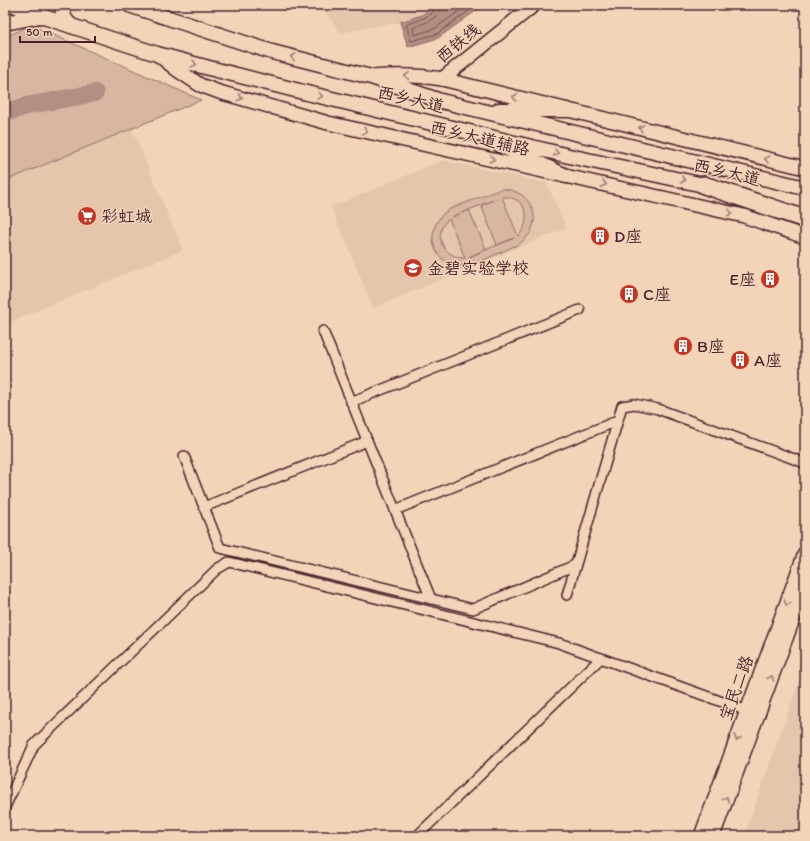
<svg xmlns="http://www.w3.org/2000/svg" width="810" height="841" viewBox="0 0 810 841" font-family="Itim,'LXGW WenKai TC',sans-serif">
<rect width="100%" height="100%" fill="#f2d5b9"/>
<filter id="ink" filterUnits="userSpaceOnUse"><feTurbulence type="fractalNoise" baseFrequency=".025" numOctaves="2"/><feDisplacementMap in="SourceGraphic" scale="8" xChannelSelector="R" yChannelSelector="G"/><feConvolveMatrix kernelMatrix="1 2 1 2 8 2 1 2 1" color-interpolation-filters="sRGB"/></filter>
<g filter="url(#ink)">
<!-- built -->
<g fill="#e4c6ad">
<polygon points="320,5 435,5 422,15 400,22 341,33"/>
<polygon points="132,129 183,250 5,324 5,181"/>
<polygon points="443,160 547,183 566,228 373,308 331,207"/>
<polygon points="805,664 805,836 744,836"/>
</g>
<!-- green -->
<g fill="#d7b7a1" stroke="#906b66" fill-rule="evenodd">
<polygon points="31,25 201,100 5,181 5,37"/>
<path d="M 501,189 C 535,189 547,228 517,245 C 502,251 474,267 459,266 C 428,262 424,224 450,209 ZM 502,197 C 525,195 534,220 518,236 ZM 498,198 L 481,205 L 497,245 L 514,238 L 469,257 L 486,249 L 469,210 L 452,217 ZM 449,219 L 465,258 C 443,258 431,233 449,219 Z"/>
</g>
<!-- water -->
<polygon fill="#b28f82" stroke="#88625f" points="435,5 484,5 438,38 408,47 400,22 422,15"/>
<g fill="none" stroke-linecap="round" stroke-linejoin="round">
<!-- shore -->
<g stroke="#744c4e" stroke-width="1">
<path d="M 437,5 C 435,17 416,20 406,25 L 411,41 L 437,34 L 477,5"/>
<path d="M 442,5 C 441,19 423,23 413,28 L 414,35 L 434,29 L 468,5"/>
</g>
<!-- river -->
<polyline stroke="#b28f82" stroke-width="18" points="5,113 26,106 95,93"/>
<!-- street casing -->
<g stroke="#4a1f2b" stroke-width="12">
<g id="street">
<polyline points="323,331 431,599"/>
<polyline points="351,402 580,310"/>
<polyline points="184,456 220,548 473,609 575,565"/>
<polyline points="204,507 367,441"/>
<polyline points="395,510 617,421"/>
<polyline points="567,595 622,406 634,404 658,409 805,463"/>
<polyline points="5,807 34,745 217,569 229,562 559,643 753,713"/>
<polyline points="417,836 601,658"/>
</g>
</g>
<!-- secondary casing -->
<g stroke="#4a1f2b" stroke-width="16">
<g id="secondary">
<polyline points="157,54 176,69 200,85 219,92 328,123 744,216 805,237"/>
<path d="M 372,77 C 396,75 418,75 442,79 L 805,168"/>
<polyline points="442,79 534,5"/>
<polyline points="701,836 805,553"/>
<polyline points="713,836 805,587"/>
</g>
</g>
<!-- primary casing -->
<g stroke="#4a1f2b" stroke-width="17">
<g id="primary">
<polyline points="14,5 41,16 157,54 209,68 307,93 569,156 713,187"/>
<path d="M 63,5 C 61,14 65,20 71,26"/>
<polyline points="129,5 272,52 371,77 441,101 805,188"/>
<polyline points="5,23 40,16"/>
<polyline points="499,110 567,110"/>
<polyline points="500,145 566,176"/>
</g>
</g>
<!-- highway casing -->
<g stroke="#4a1f2b" stroke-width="20">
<polyline id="highway" points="704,185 805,219"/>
</g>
<!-- street -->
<use href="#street" stroke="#f2d5b9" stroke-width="9"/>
<!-- secondary -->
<use href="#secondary" stroke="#f2d5b9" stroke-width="13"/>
<!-- primary -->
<use href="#primary" stroke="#f2d5b9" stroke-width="14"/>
<!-- highway -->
<use href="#highway" stroke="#f2d5b9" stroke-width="17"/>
</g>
<!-- one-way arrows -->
<defs><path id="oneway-chevron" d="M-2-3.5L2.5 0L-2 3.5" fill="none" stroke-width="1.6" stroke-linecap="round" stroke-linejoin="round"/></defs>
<g stroke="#9e7a72">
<use href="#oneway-chevron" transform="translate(293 57) rotate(-166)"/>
<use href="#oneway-chevron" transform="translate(194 64) rotate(15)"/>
<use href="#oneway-chevron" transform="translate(407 76) rotate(-178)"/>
<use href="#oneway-chevron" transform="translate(320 96) rotate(13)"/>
<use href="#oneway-chevron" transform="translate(515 97) rotate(-166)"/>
<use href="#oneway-chevron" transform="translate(240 98) rotate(16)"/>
<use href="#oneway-chevron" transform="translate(641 128) rotate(-166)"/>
<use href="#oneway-chevron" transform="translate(365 131) rotate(13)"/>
<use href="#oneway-chevron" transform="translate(556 153) rotate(14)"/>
<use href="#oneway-chevron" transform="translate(492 159) rotate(13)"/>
<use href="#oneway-chevron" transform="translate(767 159) rotate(-166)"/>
<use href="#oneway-chevron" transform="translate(683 180) rotate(12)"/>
<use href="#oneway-chevron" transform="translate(604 184) rotate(13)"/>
<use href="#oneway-chevron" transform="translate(730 213) rotate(13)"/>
<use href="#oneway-chevron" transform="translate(787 603) rotate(110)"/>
<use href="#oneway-chevron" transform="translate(771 678) rotate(-70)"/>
<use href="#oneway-chevron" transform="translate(737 738) rotate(110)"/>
<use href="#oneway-chevron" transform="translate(726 799) rotate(-70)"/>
</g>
</g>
<!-- icons -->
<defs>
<g id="supermarket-disc" transform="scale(1)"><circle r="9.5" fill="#c8321e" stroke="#f2d5b9"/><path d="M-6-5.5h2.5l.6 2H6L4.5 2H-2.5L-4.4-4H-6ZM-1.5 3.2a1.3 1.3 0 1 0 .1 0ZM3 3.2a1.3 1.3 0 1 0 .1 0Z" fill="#fff"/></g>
<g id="building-disc" transform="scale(1)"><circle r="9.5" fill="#c8321e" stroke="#f2d5b9"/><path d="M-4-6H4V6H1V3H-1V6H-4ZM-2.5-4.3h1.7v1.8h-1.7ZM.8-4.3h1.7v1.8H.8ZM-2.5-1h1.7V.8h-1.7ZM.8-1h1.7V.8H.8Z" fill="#fff"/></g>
<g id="school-disc" transform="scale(1)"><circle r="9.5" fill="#c8321e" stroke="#f2d5b9"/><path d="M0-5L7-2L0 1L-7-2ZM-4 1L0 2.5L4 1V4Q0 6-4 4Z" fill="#fff"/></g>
</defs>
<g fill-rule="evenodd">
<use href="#supermarket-disc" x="87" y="216"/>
<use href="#building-disc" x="600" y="236"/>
<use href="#school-disc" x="413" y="268"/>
<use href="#building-disc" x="770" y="279"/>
<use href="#building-disc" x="629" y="294"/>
<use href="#building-disc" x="683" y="346"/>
<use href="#building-disc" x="740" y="360"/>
</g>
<g text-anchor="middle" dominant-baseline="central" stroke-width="3" stroke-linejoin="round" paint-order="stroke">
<!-- street labels -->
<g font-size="17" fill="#4a1f2b" stroke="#f2d5b9">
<text transform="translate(458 43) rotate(-39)">西铁线</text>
<text transform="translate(411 99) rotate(13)">西乡大道</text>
<text transform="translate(480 138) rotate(13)">西乡大道辅路</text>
<text transform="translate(727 172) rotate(13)">西乡大道</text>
<text transform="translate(736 688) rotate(-70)">宝民二路</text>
</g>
<!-- poi labels -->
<g font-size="17" fill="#4a1f2b" stroke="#f2d5b9" text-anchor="start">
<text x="101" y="216">彩虹城</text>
<text x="614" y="236">D座</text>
<text x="427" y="268">金碧实验学校</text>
<text x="756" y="279" text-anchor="end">E座</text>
<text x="643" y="294">C座</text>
<text x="697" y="346">B座</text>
<text x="754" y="360">A座</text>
</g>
</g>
<!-- margin -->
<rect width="810" height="841" fill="none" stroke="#f2d5b9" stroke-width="20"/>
<rect x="10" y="10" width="790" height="821" fill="none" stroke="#4a1f2b" stroke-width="1.5" filter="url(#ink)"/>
<!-- scale -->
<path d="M20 36v6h75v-6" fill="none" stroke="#4a1f2b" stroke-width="2"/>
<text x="26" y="36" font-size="12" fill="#4a1f2b" stroke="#f2d5b9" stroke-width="3" paint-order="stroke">50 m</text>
</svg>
